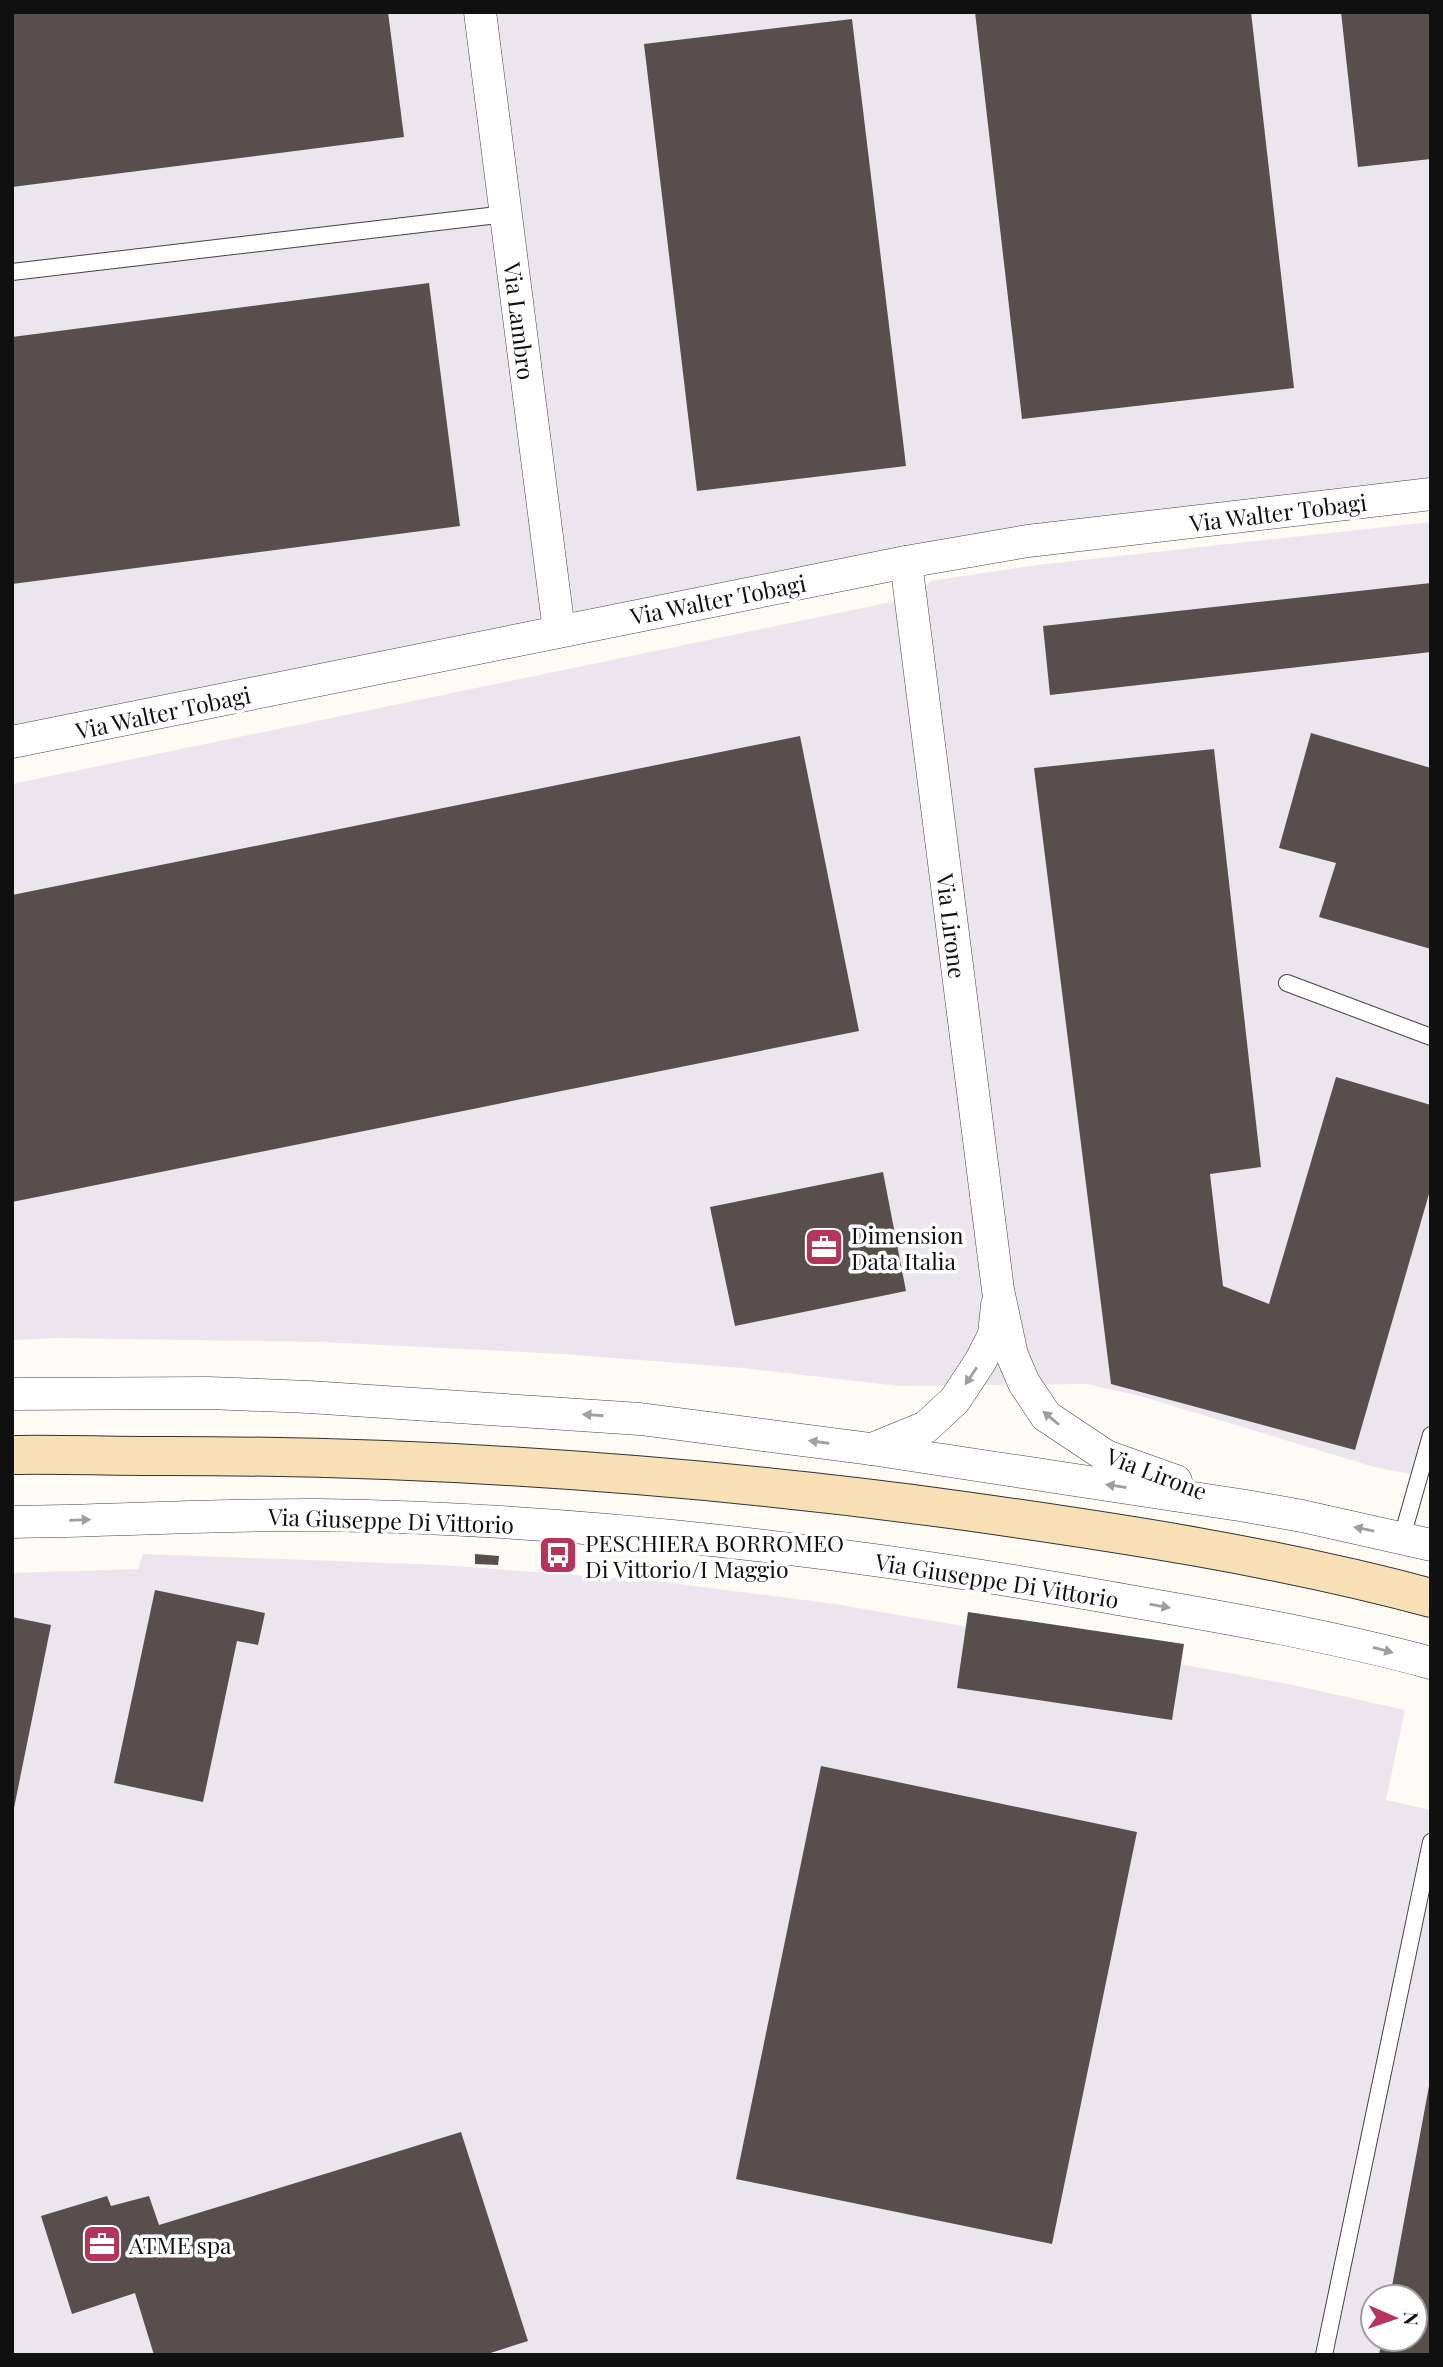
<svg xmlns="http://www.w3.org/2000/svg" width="1443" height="2367" viewBox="0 0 1443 2367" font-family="'Playfair Display',serif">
<rect width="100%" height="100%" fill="#fefaf4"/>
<!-- industrial -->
<g fill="#ebe6ee" fill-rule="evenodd">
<polygon points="12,12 1431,12 1431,494 1029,541 12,742"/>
<polygon points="1431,522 1431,1478 1374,1467 1140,1396 1086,1384 899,1386 743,1368 563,1354 322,1342 57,1338 12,1340 12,784 911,598 931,581 1037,565"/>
<path d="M 143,1554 L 442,1565 L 656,1581 L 835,1604 L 1126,1654 L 1293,1685 L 1405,1710 L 1386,1800 L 1431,1810 L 1431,2355 L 12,2355 L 12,1573 L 138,1569 ZM 1373,2297 L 1415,2297 L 1415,2339 L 1373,2339 Z"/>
</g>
<!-- building -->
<g fill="#584f4d">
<polygon points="12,12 388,12 404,137 12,187"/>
<polygon points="975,12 1251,12 1294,388 1022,419"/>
<polygon points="1341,12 1431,12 1431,159 1358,167"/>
<polygon points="852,19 906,466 697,491 644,44"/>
<polygon points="429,283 460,526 12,584 12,337"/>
<polygon points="1431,583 1431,652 1050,695 1043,626"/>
<polygon points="1311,733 1431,768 1431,949 1319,917 1336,863 1279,848"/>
<polygon points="800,736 859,1031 12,1202 12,895"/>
<polygon points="1214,749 1261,1167 1210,1174 1223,1286 1269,1304 1336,1077 1431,1105 1431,1187 1355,1450 1111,1384 1034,768"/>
<polygon points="883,1172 906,1291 735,1326 710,1207"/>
<polygon points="475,1554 499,1556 498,1565 475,1564"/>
<polygon points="155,1590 265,1613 258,1645 237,1641 203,1802 114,1783"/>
<polygon points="968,1612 1184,1644 1172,1720 957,1688"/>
<polygon points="12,1617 51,1625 13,1813 12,1813"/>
<polygon points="821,1766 1137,1832 1052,2244 736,2179"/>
<polygon points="1429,2086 1431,2355 1379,2355 1382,2339 1415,2339 1415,2297 1390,2297"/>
<polygon points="461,2132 528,2341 484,2355 154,2355 135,2293 72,2314 41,2216 107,2196 111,2206 149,2196 159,2225"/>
</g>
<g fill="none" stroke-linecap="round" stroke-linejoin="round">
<!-- service casing -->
<g stroke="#434343" stroke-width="18">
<g id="service">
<polyline points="12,272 506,214"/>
<polyline points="1287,983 1431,1037"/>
<polyline points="1402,1537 1431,1435"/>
<polyline points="1324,2355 1431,1842"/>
</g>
</g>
<!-- minor casing -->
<g stroke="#434343" stroke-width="33">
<g id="minor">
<polyline points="480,12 559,631"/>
<polyline points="906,562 998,1290 1012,1355 1024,1383 1046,1416 1106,1456 1176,1481"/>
<polyline points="12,742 906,562 1028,541 1431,494"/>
<polyline points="12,1394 209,1393 309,1397 640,1419 871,1449 1246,1506 1302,1516 1431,1545"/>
<polyline points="872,1449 926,1427 955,1400 980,1362 994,1335 997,1305"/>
<path d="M 12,1522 C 115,1521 218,1514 321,1515 C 584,1519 848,1551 1107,1597 C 1216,1616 1324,1634 1431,1663"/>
</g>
</g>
<!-- secondary casing -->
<g stroke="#323232" stroke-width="40">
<path id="secondary" d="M 12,1455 C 58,1454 103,1456 149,1456 C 422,1455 694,1474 965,1511 C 1121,1533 1279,1557 1431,1598"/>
</g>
<!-- service -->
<use href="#service" stroke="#fff" stroke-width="16"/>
<!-- minor -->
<use href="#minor" stroke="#fff" stroke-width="32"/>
<!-- secondary -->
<use href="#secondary" stroke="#f8dfb5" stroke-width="38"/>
</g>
<!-- one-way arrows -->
<defs><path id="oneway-solid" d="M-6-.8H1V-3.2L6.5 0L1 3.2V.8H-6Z" transform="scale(1.75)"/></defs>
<g fill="#9f9f9f">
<use href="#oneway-solid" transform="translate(971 1376) rotate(124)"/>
<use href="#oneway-solid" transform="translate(593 1415) rotate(-176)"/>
<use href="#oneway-solid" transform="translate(1051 1418) rotate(-140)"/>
<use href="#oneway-solid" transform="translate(819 1442) rotate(-172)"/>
<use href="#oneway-solid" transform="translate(1116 1486) rotate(-171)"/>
<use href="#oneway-solid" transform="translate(80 1520) rotate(-2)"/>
<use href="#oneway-solid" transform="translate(1364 1529) rotate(-168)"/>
<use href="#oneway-solid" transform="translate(1160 1606) rotate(10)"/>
<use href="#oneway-solid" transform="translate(1383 1650) rotate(15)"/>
</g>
<!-- icons -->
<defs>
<g id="office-square" transform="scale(2.0125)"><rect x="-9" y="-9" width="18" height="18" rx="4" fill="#b6335b" stroke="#fff"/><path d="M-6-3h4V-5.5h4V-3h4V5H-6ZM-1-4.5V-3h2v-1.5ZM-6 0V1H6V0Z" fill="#fff"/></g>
<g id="bus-square" transform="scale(2.0125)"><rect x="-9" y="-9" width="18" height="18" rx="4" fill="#b6335b" stroke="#fff"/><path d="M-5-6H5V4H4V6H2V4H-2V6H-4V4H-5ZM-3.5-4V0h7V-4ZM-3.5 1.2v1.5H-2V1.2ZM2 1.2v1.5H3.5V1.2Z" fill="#fff"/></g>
</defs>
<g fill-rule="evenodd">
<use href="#office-square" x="824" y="1247"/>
<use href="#bus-square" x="558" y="1555"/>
<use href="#office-square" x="102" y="2244"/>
</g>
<g text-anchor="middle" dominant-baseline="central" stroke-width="7" stroke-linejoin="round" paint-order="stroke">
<!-- street labels -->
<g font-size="23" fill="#101010" stroke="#fff">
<text transform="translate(520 321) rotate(83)">Via Lambro</text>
<text transform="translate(1278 512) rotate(-7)">Via Walter Tobagi</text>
<text transform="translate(718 599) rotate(-11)">Via Walter Tobagi</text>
<text transform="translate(163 712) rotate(-12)">Via Walter Tobagi</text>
<text transform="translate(952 926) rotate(83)">Via Lirone</text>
<text transform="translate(1157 1473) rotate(21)">Via Lirone</text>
<text transform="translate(391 1520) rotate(2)">Via Giuseppe Di Vittorio</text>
<text transform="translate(997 1580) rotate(9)">Via Giuseppe Di Vittorio</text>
</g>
<!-- poi labels -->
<g font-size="23" fill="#101010" stroke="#fff" text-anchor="start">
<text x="851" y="1234">Dimension<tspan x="851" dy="26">Data Italia</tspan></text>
<text x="585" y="1542">PESCHIERA BORROMEO<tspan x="585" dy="26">Di Vittorio/I Maggio</tspan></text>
<text x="129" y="2244">ATME spa</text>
</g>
</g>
<!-- border -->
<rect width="1443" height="2367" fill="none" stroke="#101010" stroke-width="28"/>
<!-- north arrow -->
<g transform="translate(1394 2318) rotate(92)"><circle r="33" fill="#ffffff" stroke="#9f9f9f" stroke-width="2"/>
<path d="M0-5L12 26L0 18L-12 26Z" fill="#b6335b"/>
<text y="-10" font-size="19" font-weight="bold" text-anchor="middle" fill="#101010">N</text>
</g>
</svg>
